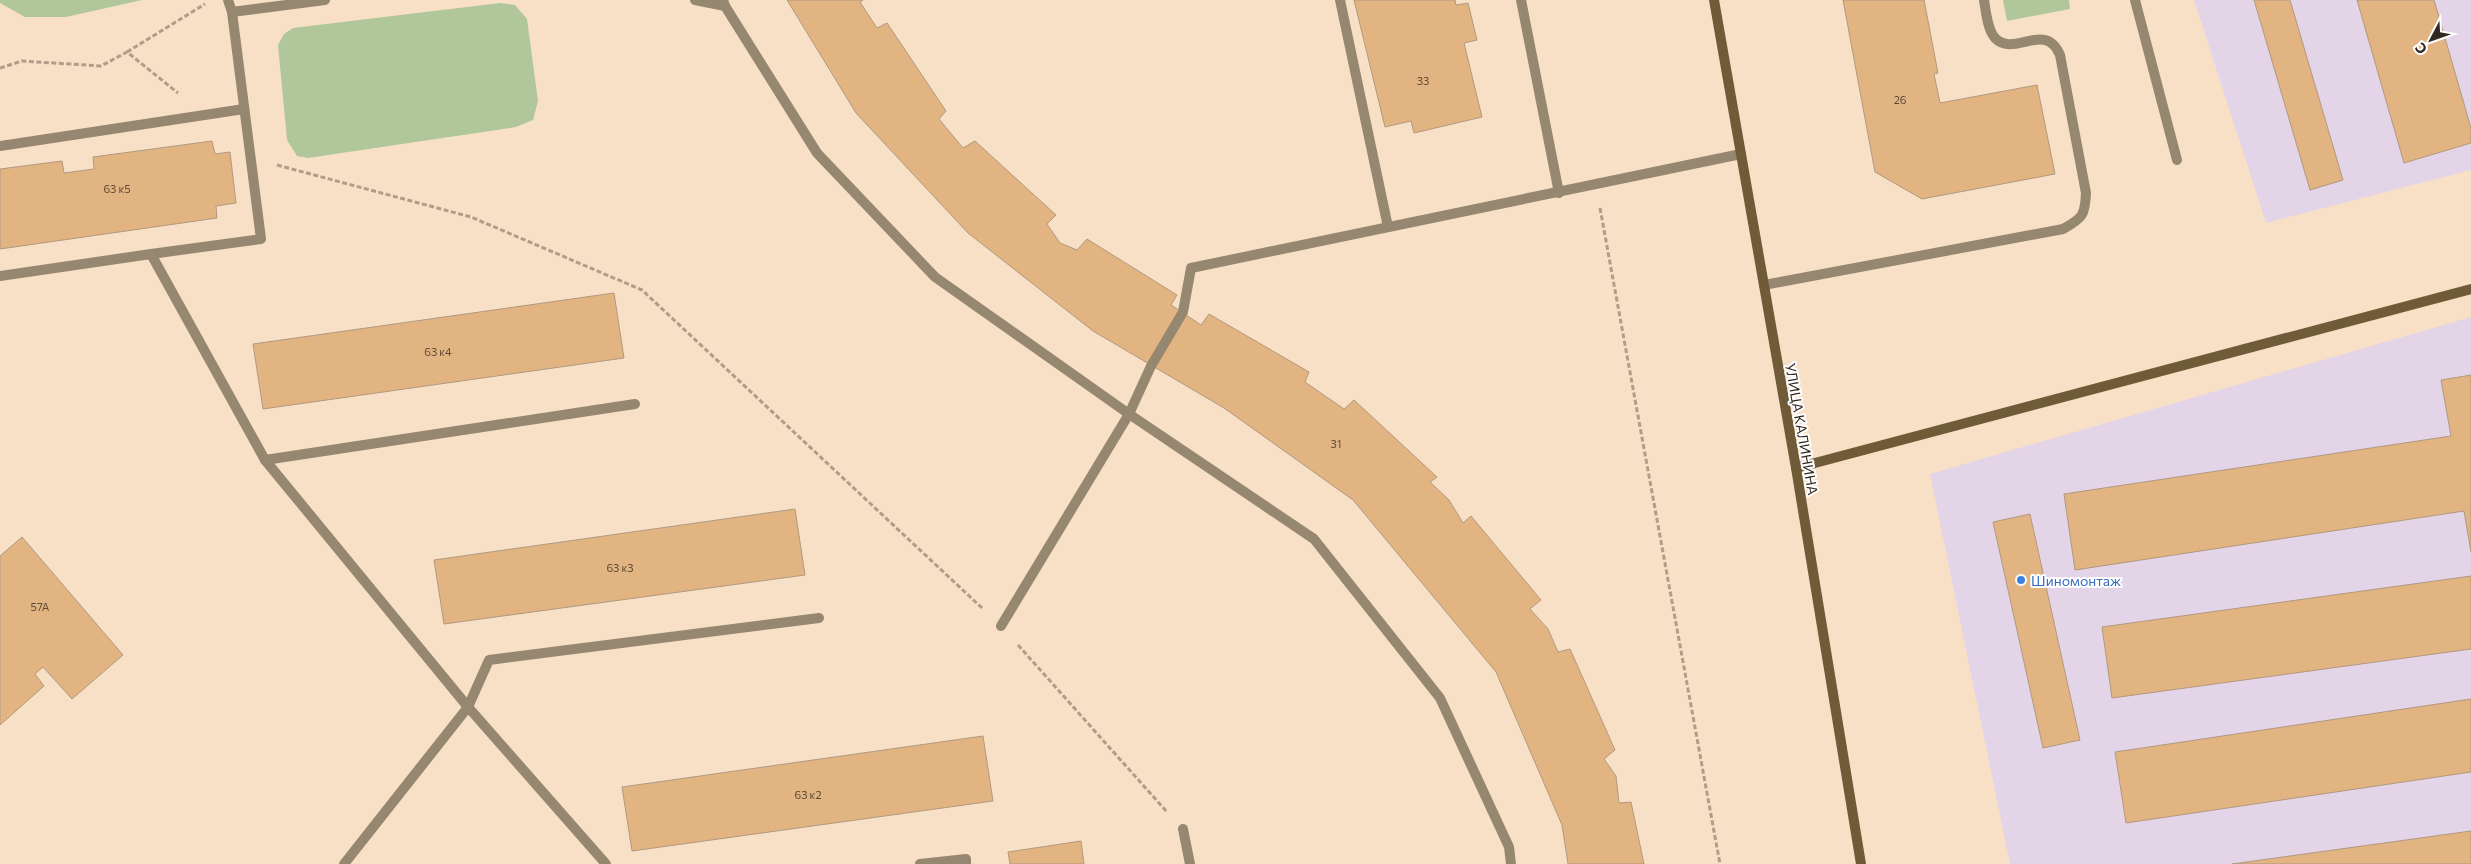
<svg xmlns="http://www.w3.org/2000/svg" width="2471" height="864" viewBox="0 0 2471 864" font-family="Commissioner,sans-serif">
<rect width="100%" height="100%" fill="#f8e0c6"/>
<!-- industrial -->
<g fill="#e4d4e7">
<polygon points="2194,0 2471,0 2471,170 2266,223"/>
<polygon points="2471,317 2471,864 2010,864 1930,474"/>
</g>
<!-- green -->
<g fill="#b1c79a">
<polygon points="0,0 142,0 66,17 25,17 0,3"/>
<polygon points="2003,0 2069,0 2070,9 2007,21"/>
<polygon points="500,3 515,5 527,19 538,101 533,120 516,127 308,158 297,156 287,140 278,45 284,34 293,28"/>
</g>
<!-- building -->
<g fill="#e2b482" stroke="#b09981">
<polygon points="787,0 863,0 860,2 877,28 887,23 946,111 939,119 963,148 975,141 1056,215 1047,224 1060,243 1077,250 1087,239 1177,295 1171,305 1201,325 1209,314 1309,372 1305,382 1344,409 1354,400 1437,477 1430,482 1449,500 1463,523 1471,516 1541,600 1530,609 1548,629 1558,652 1570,649 1615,750 1604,759 1616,776 1619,803 1631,802 1644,864 1568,864 1562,825 1496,672 1353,500 1224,408 1093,331 968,233 856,113"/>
<polygon points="1354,0 1455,0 1456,5 1468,3 1477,40 1464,43 1482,117 1414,133 1411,121 1385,127"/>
<polygon points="1843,0 1924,0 1938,73 1934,74 1940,103 2037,85 2055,174 1922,199 1875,172"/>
<polygon points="2254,0 2290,0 2343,180 2310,190"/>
<polygon points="2357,0 2434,0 2471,128 2471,143 2404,163"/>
<polygon points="212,141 215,154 230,152 236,203 216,206 217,218 0,249 0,169 62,161 64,173 94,169 93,157"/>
<polygon points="614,293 624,358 263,409 253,344"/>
<polygon points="2471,375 2471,552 2464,511 2075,570 2064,494 2451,436 2441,380"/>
<polygon points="795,509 805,575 444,624 434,560"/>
<polygon points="2030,514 2080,740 2043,748 1993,522"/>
<polygon points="22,537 123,655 72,699 43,667 35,674 44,686 0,725 0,556"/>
<polygon points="2471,576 2471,649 2112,698 2102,627"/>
<polygon points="2471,699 2471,772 2126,823 2115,752"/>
<polygon points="983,736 993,801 632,851 622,787"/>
<polygon points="2471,831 2471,864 2232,864"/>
<polygon points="1081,841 1084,864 1010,864 1008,852"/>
</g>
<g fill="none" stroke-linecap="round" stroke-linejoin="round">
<!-- path -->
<g stroke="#af9d89" stroke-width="3" stroke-dasharray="5 2.5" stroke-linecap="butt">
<polyline points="127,52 205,4"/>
<polyline points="0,68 22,61 101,66 127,52 178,93"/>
<polyline points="277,165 471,217 642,290 982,608"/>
<polyline points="1600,208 1720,864"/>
<polyline points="1018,645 1167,812"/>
</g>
<!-- lane -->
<g stroke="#968770" stroke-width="10">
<polyline points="228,0 232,12"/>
<polyline points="695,0 725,6"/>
<polyline points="723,0 725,6 817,153 935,277 1129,414 1314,539 1440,698 1509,847 1511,864"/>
<polyline points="1340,0 1388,227"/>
<polyline points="1521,0 1559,193"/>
<polyline points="2135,0 2177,160"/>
<polyline points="0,146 244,109"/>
<polyline points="151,254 261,239 232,12 325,0"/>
<polyline points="0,276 151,254 265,460 468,707 606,864"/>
<path d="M 1764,285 L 2063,229 C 2083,218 2085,215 2086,193 L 2060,55 C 2045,20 2014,58 1995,38 C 1987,29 1986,11 1984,0"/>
<polyline points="265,460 635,404"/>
<polyline points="1001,626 1129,414 1151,366 1183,312 1191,268 1741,154"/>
<polyline points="1183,829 1190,864"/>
<polyline points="344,864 468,707 489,660 819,618"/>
<polyline points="920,864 966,859 966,864"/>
</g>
<!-- secondary -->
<g stroke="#705b38" stroke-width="10">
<polyline points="1714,0 1796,468 1861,864"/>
<polyline points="1796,468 2471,289"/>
</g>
</g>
<!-- markers -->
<circle fill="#3f7fe0" stroke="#fff" stroke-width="2" cx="2021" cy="580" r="5"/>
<g text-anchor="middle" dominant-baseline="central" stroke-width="4" stroke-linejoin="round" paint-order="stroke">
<!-- number labels -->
<g font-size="11" fill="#5d4b38">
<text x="1423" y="80">33</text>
<text x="1900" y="99">26</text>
<text x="117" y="188">63 к5</text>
<text x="438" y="351">63 к4</text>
<text x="1336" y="443">31</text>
<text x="620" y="567">63 к3</text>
<text x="40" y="606">57А</text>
<text x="808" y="794">63 к2</text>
</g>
<!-- street labels -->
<g font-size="14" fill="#31281f" stroke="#fff">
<text transform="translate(1802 429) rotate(80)">УЛИЦА КАЛИНИНА</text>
</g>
<!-- shop labels -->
<g font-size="14" fill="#366cbe" stroke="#fff" text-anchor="start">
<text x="2031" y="580">Шиномонтаж</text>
</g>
</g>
<!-- north arrow -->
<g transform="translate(2431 40) rotate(229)" stroke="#ffffff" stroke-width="4" paint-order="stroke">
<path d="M0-4L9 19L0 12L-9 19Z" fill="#31281f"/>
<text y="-8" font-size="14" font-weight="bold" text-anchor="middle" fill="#31281f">С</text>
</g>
</svg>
